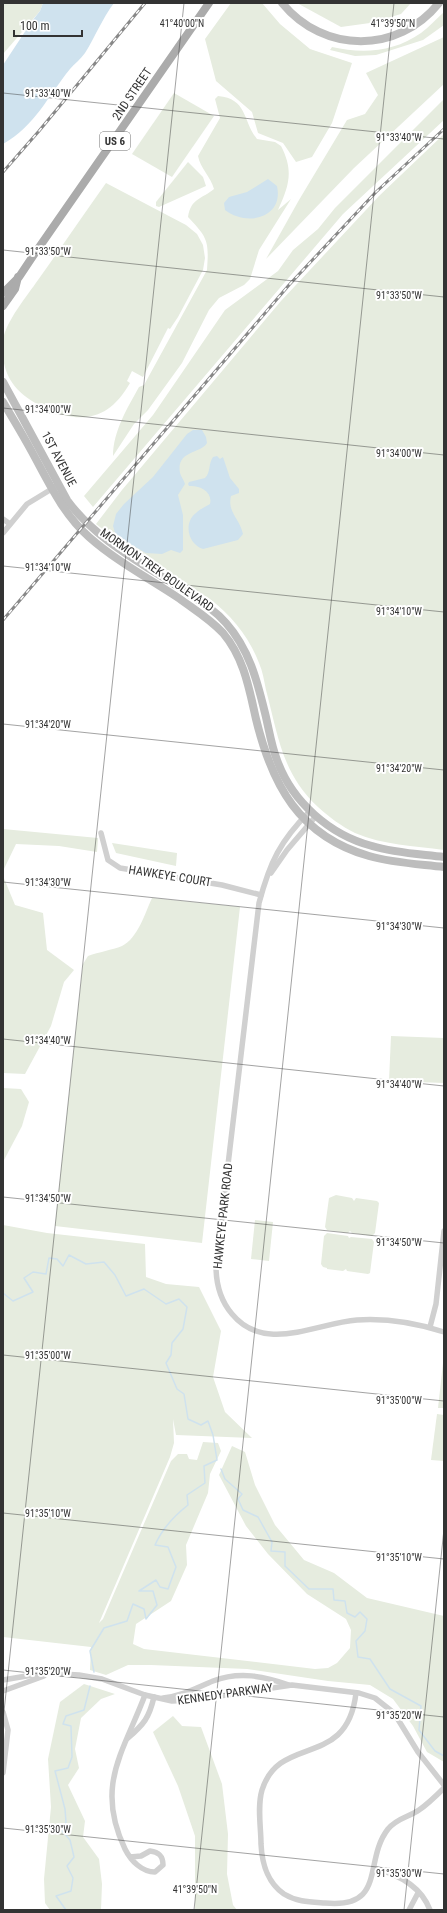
<svg xmlns="http://www.w3.org/2000/svg" width="447" height="1913" viewBox="0 0 447 1913" font-family="'Roboto Condensed',sans-serif">
<rect width="100%" height="100%" fill="#fff"/>
<!-- green -->
<g fill="#e6ecdf">
<polygon points="3,3 43,3 40,11 3,54"/>
<polygon points="231,3 262,3 280,24 310,49 352,63 332,123 312,157 296,162 283,143 258,133 252,112 216,81 205,39"/>
<polygon points="297,3 411,3 401,14 370,23 341,27"/>
<path d="M 444,12 L 444,25 L 423,40 L 376,55 L 355,56 L 330,50 L 332,47 C 363,54 394,52 421,33 C 429,27 436,19 444,12 Z"/>
<polygon points="444,37 444,84 354,168 266,259 299,200 347,120 365,114 378,95 366,73"/>
<polygon points="174,93 214,116 172,177 132,154"/>
<path d="M 218,96 C 248,99 242,120 257,139 L 275,142 L 281,146 C 294,171 289,186 278,210 L 291,199 L 259,250 L 250,279 L 244,285 L 219,298 L 209,310 L 182,363 L 148,410 L 134,424 L 113,456 C 113,431 128,407 139,387 L 144,385 L 207,270 C 209,241 208,238 188,217 C 191,198 202,199 214,189 C 211,177 200,168 198,156 L 220,118 L 215,99 Z"/>
<polygon points="444,99 444,120 343,214 93,507 84,496 153,415 225,310 278,271 293,250 318,229 335,208"/>
<path d="M 444,134 L 444,850 C 414,846 383,845 355,833 C 341,826 329,817 318,807 C 282,774 278,735 266,690 C 264,681 263,672 259,663 C 249,637 232,616 210,599 L 115,539 L 96,524 L 122,490 L 281,301 L 379,196 Z"/>
<polygon points="188,162 203,177 206,186 159,207 156,206 156,202"/>
<path d="M 106,183 L 186,225 L 197,234 L 203,245 L 205,258 L 203,270 L 178,317 L 170,329 L 168,328 L 143,377 L 132,371 L 127,381 L 130,383 C 108,422 78,425 41,406 C 13,392 0,372 3,340 C 6,321 27,296 38,280 C 61,248 83,215 106,183 Z"/>
<polygon points="3,829 98,838 97,852 59,846 16,844 3,871"/>
<polygon points="112,843 177,853 176,866 116,853"/>
<polygon points="3,876 15,905 43,913 47,950 74,970 64,982 51,1026 25,1074 3,1073"/>
<path d="M 152,898 L 240,907 L 202,1243 L 55,1226 L 83,964 L 88,956 C 99,952 112,950 122,946 C 138,938 145,913 152,898 Z"/>
<polygon points="391,1036 444,1038 444,1083 389,1081"/>
<polygon points="3,1088 21,1089 29,1102 22,1126 3,1162"/>
<polygon points="336,1195 352,1198 354,1201 356,1198 377,1201 379,1203 375,1233 372,1236 352,1233 350,1231 348,1233 327,1230 325,1227 329,1198"/>
<polygon points="255,1220 273,1222 269,1261 251,1259"/>
<polygon points="3,1225 47,1233 145,1244 146,1277 166,1284 199,1287 221,1331 213,1377 225,1412 252,1438 176,1435 173,1419 174,1443 170,1457 99,1623 103,1619 171,1461 178,1454 187,1454 189,1459 197,1460 203,1442 218,1443 221,1451 210,1474 208,1493 186,1545 187,1565 171,1601 136,1624 133,1644 144,1649 315,1669 328,1668 337,1663 350,1648 351,1630 346,1619 307,1594 268,1554 246,1526 219,1475 232,1446 245,1452 255,1485 275,1525 304,1560 334,1573 367,1598 444,1616 444,1762 427,1752 413,1726 393,1699 370,1685 328,1681 247,1669 151,1665 128,1665 106,1675 90,1670 91,1647 3,1637"/>
<polygon points="327,1233 348,1236 349,1238 351,1237 372,1239 374,1242 370,1273 368,1274 347,1271 346,1269 343,1271 327,1269 327,1268 323,1267 321,1264 324,1236"/>
<polygon points="443,1363 444,1363 444,1408 438,1408"/>
<polygon points="437,1414 444,1415 444,1461 431,1460"/>
<polygon points="84,1684 115,1694 101,1699 81,1718 75,1749 79,1768 68,1785 85,1821 83,1837 99,1859 102,1884 101,1910 50,1910 45,1903 44,1879 51,1807 48,1759 60,1702"/>
<polygon points="173,1716 182,1726 201,1727 222,1784 228,1834 227,1874 233,1905 237,1910 195,1910 195,1836 178,1786 153,1732"/>
</g>
<!-- water -->
<g fill="#cfe2ee">
<path d="M 43,3 L 114,3 C 102,19 95,37 85,53 C 81,59 74,64 70,69 C 48,96 35,126 3,144 L 3,65 L 32,21 L 40,11 Z"/>
<path d="M 268,179 L 277,186 C 284,218 247,227 225,210 L 224,203 L 229,197 L 247,192 Z"/>
<path d="M 193,430 L 202,430 L 206,437 L 207,443 C 201,454 176,450 180,473 C 181,477 184,480 185,484 L 178,495 L 183,515 L 183,550 L 180,553 L 171,550 L 162,554 L 146,553 L 116,536 L 113,526 L 116,514 L 124,504 L 153,477 L 187,434 Z"/>
<path d="M 217,456 L 220,459 L 223,457 L 230,478 L 239,489 L 239,493 L 231,496 C 227,512 240,519 243,534 L 238,540 L 203,549 C 188,544 183,523 196,513 C 200,509 205,507 210,504 C 213,491 199,485 189,486 L 188,484 L 189,482 L 205,478 C 211,472 208,464 213,457 Z"/>
</g>
<g fill="none" stroke-linecap="round" stroke-linejoin="round">
<!-- stream -->
<g stroke="#cfe2ee" stroke-width="1.5">
<polyline points="3,1274 3,1284"/>
<path d="M 3,1293 L 13,1301 L 33,1292 L 24,1278 L 33,1272 L 46,1274 L 49,1258 L 57,1259 L 63,1266 L 69,1255 L 86,1264 L 104,1262 L 115,1275 L 126,1296 L 144,1289 L 166,1304 L 179,1299 L 187,1307 L 183,1329 L 172,1343 L 171,1355 L 166,1363 L 177,1389 L 184,1394 L 188,1419 L 201,1425 L 208,1421 L 213,1435 L 217,1460 L 204,1466 L 205,1483 L 187,1495 L 188,1505 C 174,1516 162,1529 155,1545 L 168,1547 L 176,1567 L 168,1589 L 160,1587 L 156,1580 L 139,1591 L 153,1591 L 157,1605 L 146,1619 L 144,1609 L 133,1604 L 127,1621 L 104,1628 L 90,1651 L 94,1672"/>
<polyline points="221,1469 225,1479 242,1494 238,1499 243,1510 258,1517 272,1542 271,1551 285,1552 285,1566 309,1589 333,1589 334,1600 345,1601 347,1613 355,1617 360,1612 367,1619 365,1631 356,1641 358,1657 370,1659 390,1689 421,1706 419,1730 435,1751 444,1756"/>
<polyline points="66,1910 56,1896 71,1891 73,1878 67,1866 74,1857 70,1840 62,1831 66,1822 65,1809 55,1771 68,1768 72,1757 71,1726 63,1724 66,1716 84,1710 90,1686"/>
</g>
<!-- street -->
<g stroke="#d0d0d0" stroke-width="5.5">
<polyline points="3,519 10,524"/>
<polyline points="3,533 27,504 55,487"/>
<path d="M 310,811 C 280,841 270,862 259,903 L 216,1266 C 216,1283 220,1300 232,1314 C 265,1354 316,1323 357,1320 C 387,1318 416,1323 444,1332"/>
<polyline points="101,833 108,860 120,868 222,885 261,895"/>
<polyline points="271,873 287,850 316,816"/>
<polyline points="430,1327 436,1304 444,1231"/>
<polyline points="3,1680 44,1673 79,1675 102,1679 145,1695 172,1701 194,1700 292,1685 359,1693 375,1698 394,1713 418,1752 444,1785"/>
<polyline points="3,1691 44,1676"/>
<path d="M 356,1693 C 347,1770 280,1733 262,1790 C 257,1807 261,1827 261,1844 C 262,1864 267,1882 284,1894 C 297,1902 310,1902 325,1903 C 387,1909 363,1861 388,1829 C 397,1818 409,1817 419,1810 C 428,1804 436,1796 444,1788"/>
<path d="M 163,1698 C 182,1696 196,1688 213,1681 C 239,1671 264,1676 289,1685"/>
<polyline points="3,1712 8,1730 3,1773"/>
<path d="M 128,1738 C 144,1724 149,1718 154,1697"/>
<path d="M 130,1857 L 141,1856 L 150,1851 C 158,1852 163,1855 163,1865 L 155,1872 C 142,1872 131,1861 125,1849 C 95,1786 123,1753 145,1695"/>
<path d="M 374,1868 C 397,1874 421,1886 430,1910"/>
<polyline points="409,1910 418,1893"/>
</g>
<!-- secondary -->
<g stroke="#bdbdbd" stroke-width="8">
<path d="M 282,3 C 324,54 398,54 439,3"/>
<path d="M 3,382 L 67,500 C 96,540 142,563 183,590 C 198,600 214,609 226,623 C 249,649 257,680 265,713 C 269,729 271,745 277,760 C 292,802 330,835 372,846 C 395,853 420,854 444,857"/>
<path d="M 3,402 C 13,419 23,435 32,452 C 49,483 63,514 89,537 C 116,561 150,579 180,599 C 195,610 210,619 223,633 C 244,658 249,688 256,719 C 272,785 299,836 369,856 C 393,863 419,864 444,867"/>
</g>
<!-- primary -->
<g stroke="#ababab" stroke-width="8">
<polyline points="3,293 19,277 33,256 209,3"/>
<polyline points="3,306 15,289 18,277"/>
</g>
<!-- rail casing -->
<g stroke="#888" stroke-width="3">
<g id="rail">
<polyline points="3,172 39,131 145,3"/>
<polyline points="3,620 289,285 376,192 444,129"/>
</g>
</g>
<!-- rail -->
<use href="#rail" stroke="#fff" stroke-width="1.5" stroke-dasharray="4.5" stroke-linecap="butt"/>
</g>
<!-- ticks -->
<path fill="none" stroke="#333" stroke-width="1" stroke-opacity="0.45" d="M 3,93 L 444,139M 3,250 L 444,297M 3,408 L 444,455M 3,566 L 444,612M 3,724 L 444,770M 3,882 L 444,928M 3,1039 L 444,1086M 3,1197 L 444,1243M 3,1355 L 444,1401M 3,1513 L 444,1559M 3,1670 L 444,1717M 3,1721 L 184,3M 3,1828 L 444,1874M 194,1910 L 394,3M 404,1910 L 444,1529"/>
<g text-anchor="middle" dominant-baseline="central" stroke-width="4" stroke-linejoin="round" paint-order="stroke">
<!-- shield labels -->
<rect fill="#fff" stroke="#707070" stroke-width="1" x="100" y="132" width="30" height="18" rx="3"/>
<g font-size="11" font-weight="bold" fill="#333">
<text x="115" y="141">US 6</text>
</g>
<!-- street labels -->
<g font-size="12" fill="#333" stroke="#fff">
<text transform="translate(132 94) rotate(-56)">2ND STREET</text>
<text transform="translate(59 459) rotate(62)">1ST AVENUE</text>
<text transform="translate(157 570) rotate(35)">MORMON TREK BOULEVARD</text>
<text transform="translate(170 876) rotate(9)">HAWKEYE COURT</text>
<text transform="translate(223 1216) rotate(-84)">HAWKEYE PARK ROAD</text>
<text transform="translate(225 1694) rotate(-8)">KENNEDY PARKWAY</text>
</g>
</g>
<g font-size="10" text-anchor="middle" fill="#333" stroke="#fff" stroke-width="4" stroke-linejoin="round" paint-order="stroke">
<text x="182" y="27">41°40'00"N</text>
<text x="393" y="27">41°39'50"N</text>
<text x="48" y="97">91°33'40"W</text>
<text x="399" y="141">91°33'40"W</text>
<text x="48" y="255">91°33'50"W</text>
<text x="399" y="299">91°33'50"W</text>
<text x="48" y="413">91°34'00"W</text>
<text x="399" y="457">91°34'00"W</text>
<text x="48" y="571">91°34'10"W</text>
<text x="399" y="615">91°34'10"W</text>
<text x="48" y="728">91°34'20"W</text>
<text x="399" y="772">91°34'20"W</text>
<text x="48" y="886">91°34'30"W</text>
<text x="399" y="930">91°34'30"W</text>
<text x="48" y="1044">91°34'40"W</text>
<text x="399" y="1088">91°34'40"W</text>
<text x="48" y="1202">91°34'50"W</text>
<text x="399" y="1246">91°34'50"W</text>
<text x="48" y="1359">91°35'00"W</text>
<text x="399" y="1404">91°35'00"W</text>
<text x="48" y="1517">91°35'10"W</text>
<text x="399" y="1561">91°35'10"W</text>
<text x="48" y="1675">91°35'20"W</text>
<text x="399" y="1719">91°35'20"W</text>
<text x="48" y="1833">91°35'30"W</text>
<text x="399" y="1877">91°35'30"W</text>
<text x="195" y="1893">41°39'50"N</text>
</g>
<!-- border -->
<rect width="447" height="1913" fill="none" stroke="#333333" stroke-width="8"/>
<!-- scale -->
<path d="M14 30v6h68v-6" fill="none" stroke="#333333" stroke-width="2"/>
<text x="20" y="30" font-size="12" fill="#333333" stroke="#ffffff" stroke-width="3" paint-order="stroke">100 m</text>
</svg>
